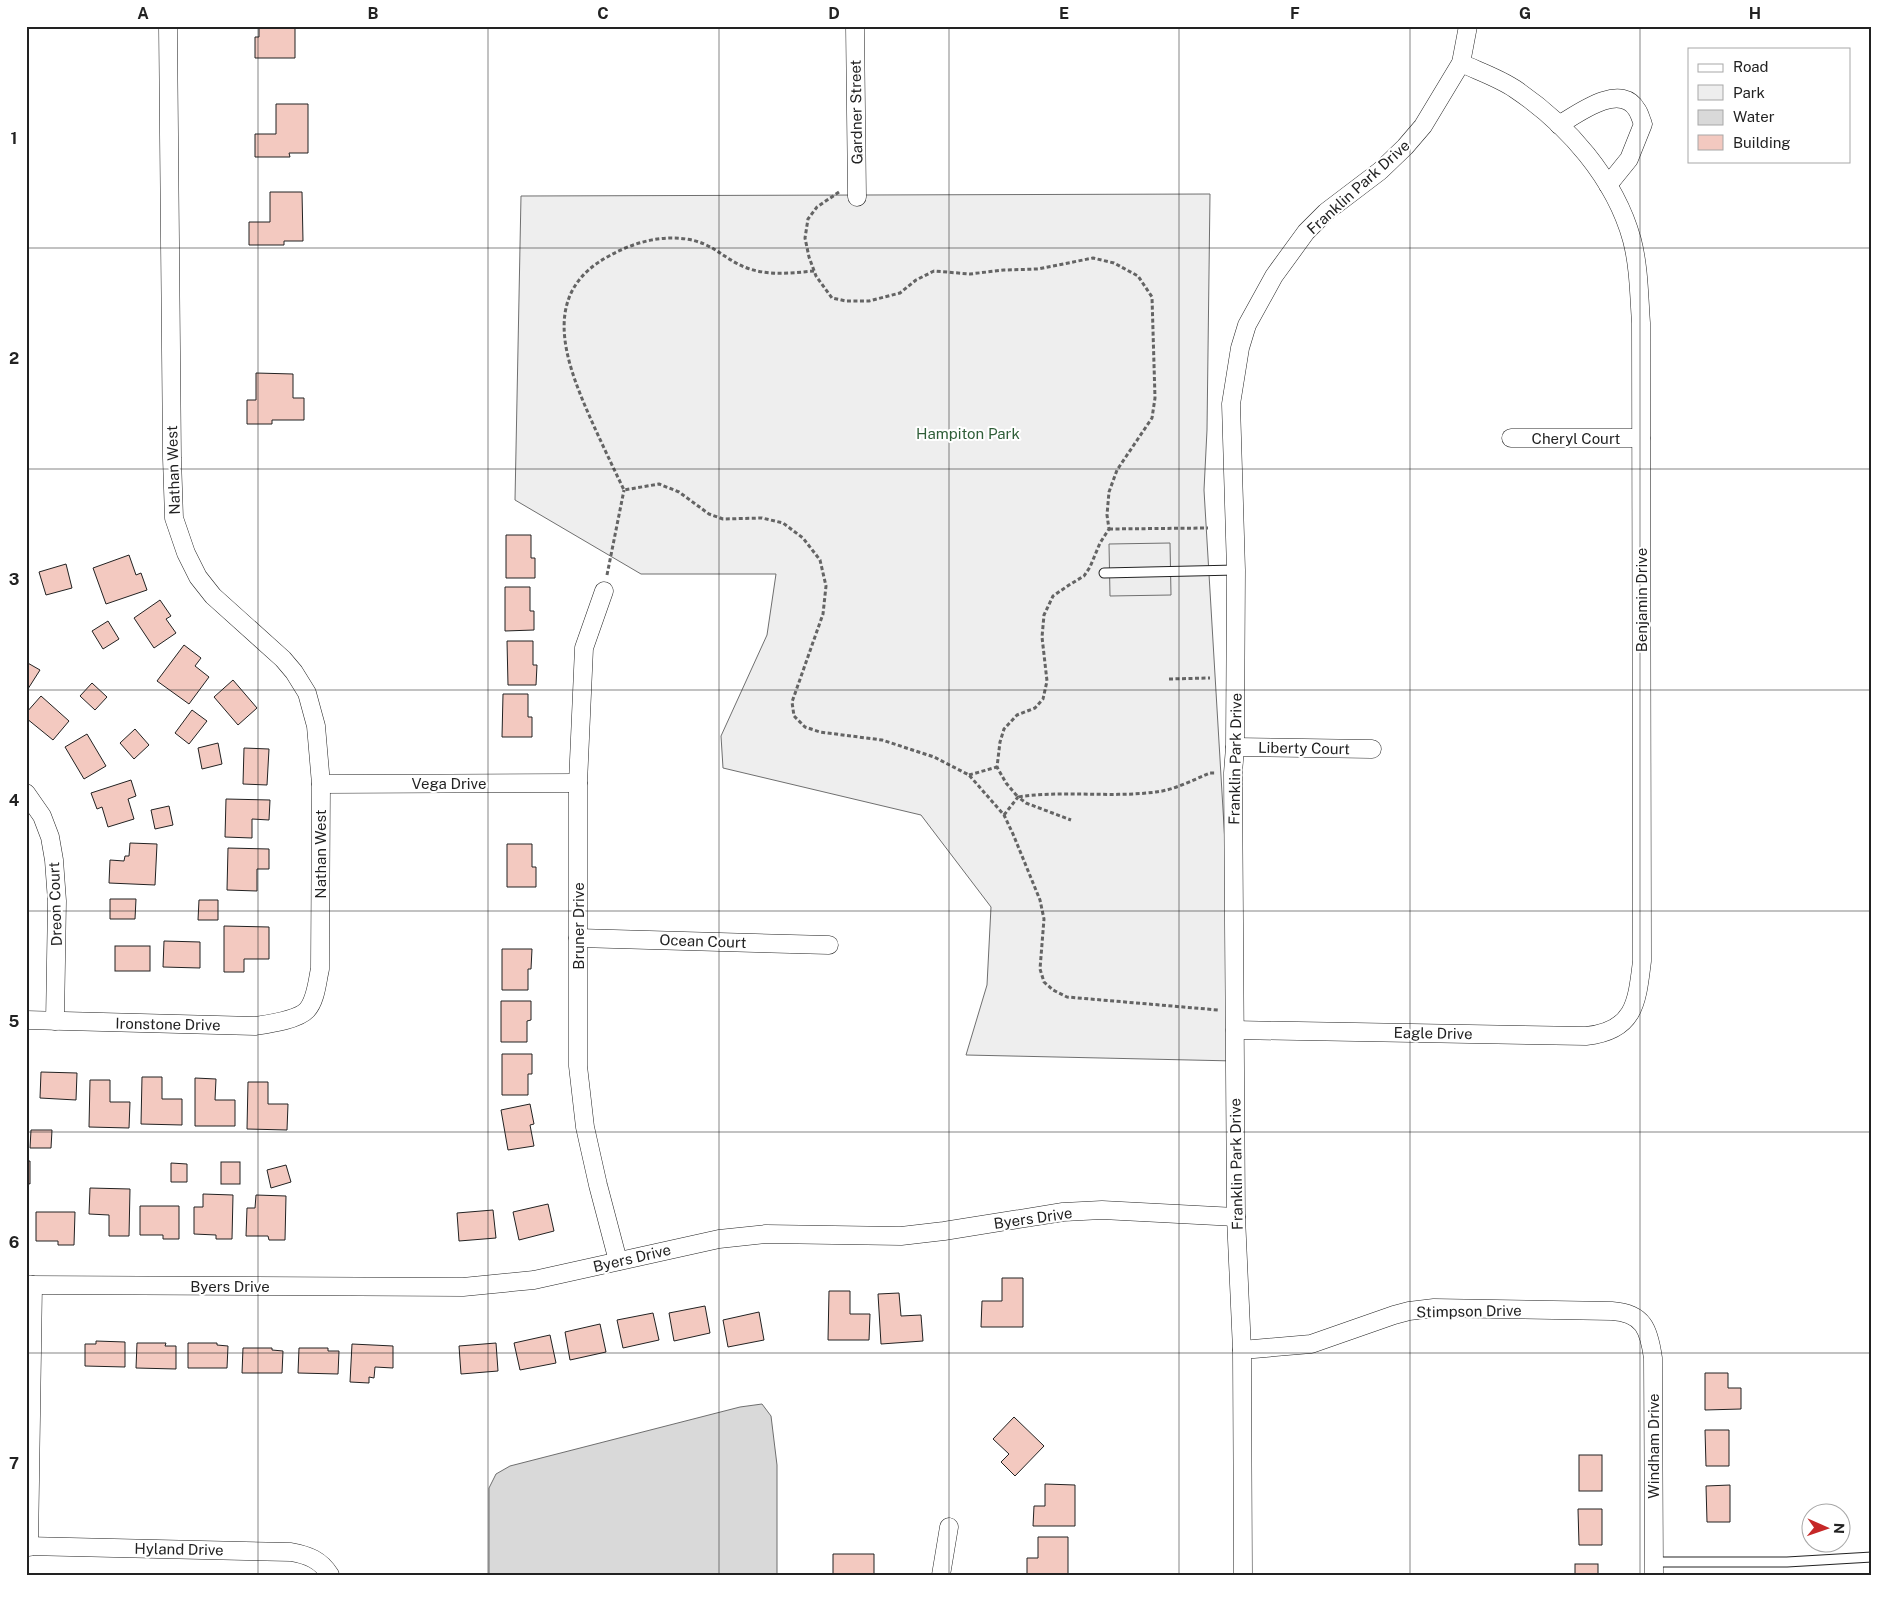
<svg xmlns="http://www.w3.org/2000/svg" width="1898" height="1601" viewBox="0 0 1898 1601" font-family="'Public Sans',sans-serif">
<rect width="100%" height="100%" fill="#fff"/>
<!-- green -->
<polygon fill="#eee" stroke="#6f6f6f" points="1210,194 1207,430 1204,490 1235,1011 1235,1061 966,1055 987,985 991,907 921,815 723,768 721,736 767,635 776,574 641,574 515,500 521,196"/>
<!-- parking -->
<polygon fill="#ededed" stroke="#6f6f6f" points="1170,543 1171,595 1110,596 1109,544"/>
<!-- water -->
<polygon fill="#d9d9d9" stroke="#6f6f6f" points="762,1404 771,1416 777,1465 777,1575 489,1575 489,1488 496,1474 510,1466 740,1407"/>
<!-- building -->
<g fill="#f3c9c0" stroke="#222">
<polygon points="259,26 295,26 295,58 255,58 255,37 259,37"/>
<polygon points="276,104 308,104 308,153 289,153 290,157 255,157 255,134 276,134"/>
<polygon points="270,192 302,192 303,241 284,241 284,245 249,245 249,222 270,222"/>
<polygon points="256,373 293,374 293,398 304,398 304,420 272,420 272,424 247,424 247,400 256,400"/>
<polygon points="506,535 531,535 531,558 535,558 535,578 506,578"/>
<polygon points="129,555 136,575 141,573 147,590 106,604 93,568"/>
<polygon points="66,564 72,588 46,595 39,572"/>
<polygon points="505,587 530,587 530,611 534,611 534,630 505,631"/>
<polygon points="160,600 171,616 166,619 176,633 154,648 134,618"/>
<polygon points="108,621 119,639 103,649 92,631"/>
<polygon points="507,641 533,641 533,665 537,665 536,685 508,685"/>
<polygon points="184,645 201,658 195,666 209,677 189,704 157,681"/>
<polygon points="26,662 40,670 26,692"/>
<polygon points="233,680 257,708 238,725 214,697"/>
<polygon points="92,683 107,697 95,710 80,696"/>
<polygon points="503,694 528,694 528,717 532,717 532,737 502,737"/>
<polygon points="41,696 69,721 53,740 26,718 26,713"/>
<polygon points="192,710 207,721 189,744 175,733"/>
<polygon points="135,729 149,745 134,759 120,743"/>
<polygon points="87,734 106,766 84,779 65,747"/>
<polygon points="218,743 222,764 202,769 198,748"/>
<polygon points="244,748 269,749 267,785 243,784"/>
<polygon points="131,780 136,796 128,799 134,819 108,827 102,807 97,809 91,793"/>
<polygon points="226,799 270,800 269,820 252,819 252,838 225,837"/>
<polygon points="169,806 173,825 155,829 151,810"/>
<polygon points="130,843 157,844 155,885 109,883 110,860 124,861 125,856 129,856"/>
<polygon points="507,844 532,844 532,867 536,867 536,887 507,887"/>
<polygon points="228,848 269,849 269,869 257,869 257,891 227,890"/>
<polygon points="110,899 136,899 135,919 110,919"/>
<polygon points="199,900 218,900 218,920 198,920"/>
<polygon points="224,926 269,927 269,959 244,959 244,972 224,972"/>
<polygon points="164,941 200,942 200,968 163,967"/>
<rect x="115" y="946" width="35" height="25"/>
<polygon points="502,949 532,949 531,969 528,969 528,990 502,990"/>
<polygon points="501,1001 531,1001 531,1020 527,1021 527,1042 501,1042"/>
<polygon points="502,1054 532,1054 532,1074 528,1074 528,1095 502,1095"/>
<polygon points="41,1072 77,1073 76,1100 40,1098"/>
<polygon points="142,1077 162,1077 162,1099 182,1099 182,1125 141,1124"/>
<polygon points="195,1078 216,1079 215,1100 235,1100 235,1126 195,1126"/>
<polygon points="90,1080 110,1080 110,1102 130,1102 129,1128 89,1127"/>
<polygon points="248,1082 268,1082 268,1104 288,1104 287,1130 247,1129"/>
<polygon points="530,1104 534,1124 530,1125 534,1146 508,1150 501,1110"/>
<polygon points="31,1130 52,1130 51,1148 30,1148"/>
<polygon points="26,1161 30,1161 30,1184 26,1183"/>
<rect x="221" y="1162" width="19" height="22"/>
<polygon points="171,1163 187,1164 187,1182 171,1182"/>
<polygon points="286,1165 291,1182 271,1188 267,1170"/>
<polygon points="90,1188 130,1189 129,1236 109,1236 109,1215 89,1214"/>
<polygon points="203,1194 233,1195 232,1239 216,1239 216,1235 194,1234 194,1207 203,1207"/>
<polygon points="256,1195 286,1196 285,1240 269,1240 268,1236 246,1236 247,1208 255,1208"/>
<polygon points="548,1204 554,1231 519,1240 513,1212"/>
<polygon points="140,1206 179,1206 179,1239 163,1239 163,1235 140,1235"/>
<polygon points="493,1210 496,1238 459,1241 457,1213"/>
<polygon points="36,1212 75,1212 74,1245 58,1245 58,1241 36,1241"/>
<polygon points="1002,1278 1023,1278 1023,1327 981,1327 982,1301 1002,1301"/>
<polygon points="829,1291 850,1291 850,1314 870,1314 869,1340 828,1340"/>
<polygon points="899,1293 901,1316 921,1315 923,1341 881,1344 878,1294"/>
<polygon points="705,1306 710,1333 674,1341 669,1313"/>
<polygon points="759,1312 764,1340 728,1347 723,1320"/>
<polygon points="653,1313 659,1340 623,1348 617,1320"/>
<polygon points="600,1324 606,1352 570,1360 565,1332"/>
<polygon points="550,1335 556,1363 520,1370 514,1343"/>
<polygon points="96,1341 125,1342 125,1367 85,1366 85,1344 96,1344"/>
<polygon points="137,1343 166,1343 165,1346 176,1346 176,1369 136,1368"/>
<polygon points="188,1343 217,1343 217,1345 228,1346 227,1368 188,1368"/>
<polygon points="496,1343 498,1371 461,1374 459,1346"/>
<polygon points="352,1344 393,1346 393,1368 375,1367 374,1378 369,1377 369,1383 350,1382"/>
<polygon points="243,1348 272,1348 272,1350 283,1351 282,1373 242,1373"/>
<polygon points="299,1348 328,1348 328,1351 339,1351 338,1374 298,1373"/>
<polygon points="1705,1373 1728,1373 1728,1388 1741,1388 1741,1409 1705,1410"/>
<polygon points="1014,1417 1044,1446 1015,1476 1001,1462 1009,1454 993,1439"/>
<polygon points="1705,1430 1729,1430 1729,1466 1706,1466"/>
<rect x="1579" y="1455" width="23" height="36"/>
<polygon points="1045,1484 1075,1485 1075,1526 1033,1526 1034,1506 1045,1506"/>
<polygon points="1730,1485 1730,1522 1707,1522 1706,1486"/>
<polygon points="1578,1509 1602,1509 1602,1545 1579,1545"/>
<polygon points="1038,1537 1068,1537 1068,1575 1027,1575 1027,1558 1038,1558"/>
<polygon points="833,1554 874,1554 874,1574 833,1575"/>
<rect x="1575" y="1564" width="23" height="11"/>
</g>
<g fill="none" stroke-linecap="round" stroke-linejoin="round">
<!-- service casing -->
<g stroke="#222" stroke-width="11">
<g id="service">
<polyline points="1104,573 1236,570"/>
<polyline points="1653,1562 1787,1562 1872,1557"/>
</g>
</g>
<!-- minor casing -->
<g stroke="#222" stroke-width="19">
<g id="minor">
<polyline points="855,26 857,197"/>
<path d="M 1559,125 C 1577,114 1621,81 1637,110 C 1640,114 1641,120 1643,124 L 1629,159 L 1608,185"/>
<polyline points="1511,438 1641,438"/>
<polyline points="604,591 584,648 578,783 578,1066 585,1127 598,1185 618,1261"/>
<polyline points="1235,747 1372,749"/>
<polyline points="321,784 578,783"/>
<polyline points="26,793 42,816 50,837 54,860 57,901 55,1021"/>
<polyline points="578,938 829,945"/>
<path d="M 26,1020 L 255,1026 C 268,1024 298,1020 307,1010 C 316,1000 317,982 320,969 L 321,784 L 316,726 L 307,693 L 294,672 L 283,659 L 213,596 L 198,577 L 186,553 L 174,518 L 172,458 L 168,26"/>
<path d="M 1235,1030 L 1586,1036 C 1635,1031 1637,1002 1642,961 L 1641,323 C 1639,295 1639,267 1632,240 C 1615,178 1567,124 1515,89 C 1499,78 1478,71 1461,63"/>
<polyline points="26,1285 463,1287 534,1280 719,1239 766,1234 901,1236 944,1231 1063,1212 1102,1210 1236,1217"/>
<path d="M 1242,1350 L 1311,1344 L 1394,1315 L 1409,1311 L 1434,1308 L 1612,1311 C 1644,1313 1649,1330 1653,1358 L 1654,1575"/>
<path d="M 26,1546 L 291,1552 C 308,1555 321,1560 330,1575"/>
<polyline points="29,1547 33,1285"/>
<polyline points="941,1575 949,1527"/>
<polyline points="1243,1575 1242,1350 1236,1217 1233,773 1235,747 1236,570 1231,404 1240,348 1247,325 1274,276 1306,232 1326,212 1380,171 1405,147 1423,126 1461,63 1468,26"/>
</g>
</g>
<!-- path -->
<g stroke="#646464" stroke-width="3" stroke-dasharray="4 2.5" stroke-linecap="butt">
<path d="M 839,192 L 817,207 L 808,219 L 805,238 L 809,257 L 816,276 L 832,298 L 846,301 L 869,301 L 900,293 L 916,280 L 934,271 L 970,274 L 1004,270 L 1038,269 L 1093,258 L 1114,263 L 1138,276 L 1152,297 L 1155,398 L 1152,418 L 1117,470 L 1109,492 L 1107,515 L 1109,529 L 1100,543 L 1090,567 L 1084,576 L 1069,585 L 1053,596 L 1044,615 L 1042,637 L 1047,681 L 1043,699 L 1035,708 L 1017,715 L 1004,729 L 1000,742 L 997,767 L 1006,783 L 1018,797 C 1064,790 1110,798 1156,792 C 1174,790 1193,780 1210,773 L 1215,773"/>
<path d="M 814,271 C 792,273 769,276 747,268 C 723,259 714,243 686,239 C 660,235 632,243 609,256 C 541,292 564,358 589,415 C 600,440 612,465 624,490 L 659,484 L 679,492 L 709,514 L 723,519 L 762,518 L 783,523 L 803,538 L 820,560 L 826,586 L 823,614 L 792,702 L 794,716 L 805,727 L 820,732 L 882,740 L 934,757 L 969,775 L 1004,815 L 1013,834 L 1040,900 L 1044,919 L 1040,969 L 1044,982 L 1053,990 L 1067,997 L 1218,1010"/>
<polyline points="1109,529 1208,528"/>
<polyline points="607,575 624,490"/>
<polyline points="1169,679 1210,678"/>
<polyline points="969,775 997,767"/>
<polyline points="1004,815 1018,797 1026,803 1071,820"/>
</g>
<!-- service -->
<use href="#service" stroke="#fff" stroke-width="9"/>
<!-- minor -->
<use href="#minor" stroke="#fff" stroke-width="18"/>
</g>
<!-- grid -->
<path fill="none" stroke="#222" stroke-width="1" stroke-opacity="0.55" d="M 258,26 L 258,1575M 488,26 L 488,1575M 719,26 L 719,1575M 949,26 L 949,1575M 1179,26 L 1179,1575M 1410,26 L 1410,1575M 1640,26 L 1640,1575M 26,248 L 1872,248M 26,469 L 1872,469M 26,690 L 1872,690M 26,911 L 1872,911M 26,1132 L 1872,1132M 26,1353 L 1872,1353"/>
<g text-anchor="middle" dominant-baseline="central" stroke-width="4" stroke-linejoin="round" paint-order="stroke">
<!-- street labels -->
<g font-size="15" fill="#222" stroke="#fff">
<text transform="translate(856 112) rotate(-91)">Gardner Street</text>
<text transform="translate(1358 187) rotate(-42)">Franklin Park Drive</text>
<text x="1576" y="438">Cheryl Court</text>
<text transform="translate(173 470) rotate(-92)">Nathan West</text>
<text transform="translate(1641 600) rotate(-90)">Benjamin Drive</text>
<text transform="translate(1304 748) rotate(1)">Liberty Court</text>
<text transform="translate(1235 759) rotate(-89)">Franklin Park Drive</text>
<text x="449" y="783">Vega Drive</text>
<text transform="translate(320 854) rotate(-90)">Nathan West</text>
<text transform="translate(55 904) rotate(-92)">Dreon Court</text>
<text transform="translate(578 926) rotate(-90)">Bruner Drive</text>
<text transform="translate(703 941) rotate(2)">Ocean Court</text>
<text transform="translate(168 1024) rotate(1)">Ironstone Drive</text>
<text transform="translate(1433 1033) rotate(1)">Eagle Drive</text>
<text transform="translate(1236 1164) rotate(-91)">Franklin Park Drive</text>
<text transform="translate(1033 1218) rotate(-8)">Byers Drive</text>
<text transform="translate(632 1258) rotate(-13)">Byers Drive</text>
<text x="230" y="1286">Byers Drive</text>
<text transform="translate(1469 1311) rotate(-1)">Stimpson Drive</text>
<text transform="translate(1653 1446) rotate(-90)">Windham Drive</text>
<text transform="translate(179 1549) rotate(1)">Hyland Drive</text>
</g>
<!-- park labels -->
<g font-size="15" fill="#2f5e38" stroke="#fff">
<text x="968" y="433">Hampiton Park</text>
</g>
</g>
<!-- border -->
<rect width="1898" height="1601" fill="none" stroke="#ffffff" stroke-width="55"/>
<!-- legend -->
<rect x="1688" y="48" width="162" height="115" fill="#ffffff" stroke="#a7a7a7"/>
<rect x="1698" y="64" width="25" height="8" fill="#ffffff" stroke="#a7a7a7"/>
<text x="1733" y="72" font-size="15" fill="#222222">Road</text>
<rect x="1698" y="85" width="25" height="15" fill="#eeeeee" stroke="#a7a7a7"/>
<text x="1733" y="98" font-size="15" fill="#222222">Park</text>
<rect x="1698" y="110" width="25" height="15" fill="#d9d9d9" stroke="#a7a7a7"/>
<text x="1733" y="122" font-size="15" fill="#222222">Water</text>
<rect x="1698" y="135" width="25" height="15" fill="#f3c9c0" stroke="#a7a7a7"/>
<text x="1733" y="148" font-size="15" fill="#222222">Building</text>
<!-- north arrow -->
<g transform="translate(1826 1528) rotate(92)"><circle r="24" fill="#ffffff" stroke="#a7a7a7"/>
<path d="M0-4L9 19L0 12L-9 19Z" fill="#c62828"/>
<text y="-8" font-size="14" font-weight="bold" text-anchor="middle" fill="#222222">N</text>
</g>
<rect x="28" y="28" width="1842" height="1546" fill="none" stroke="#222" stroke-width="2"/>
<g font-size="16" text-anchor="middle" font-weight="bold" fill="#222">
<text x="143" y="19">A</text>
<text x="373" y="19">B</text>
<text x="603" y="19">C</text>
<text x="834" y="19">D</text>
<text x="1064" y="19">E</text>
<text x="1295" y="19">F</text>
<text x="1525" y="19">G</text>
<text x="1755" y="19">H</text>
<text x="14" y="144">1</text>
<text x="14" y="364">2</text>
<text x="14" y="585">3</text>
<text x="14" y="806">4</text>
<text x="14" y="1027">5</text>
<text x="14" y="1248">6</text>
<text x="14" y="1469">7</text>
</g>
</svg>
